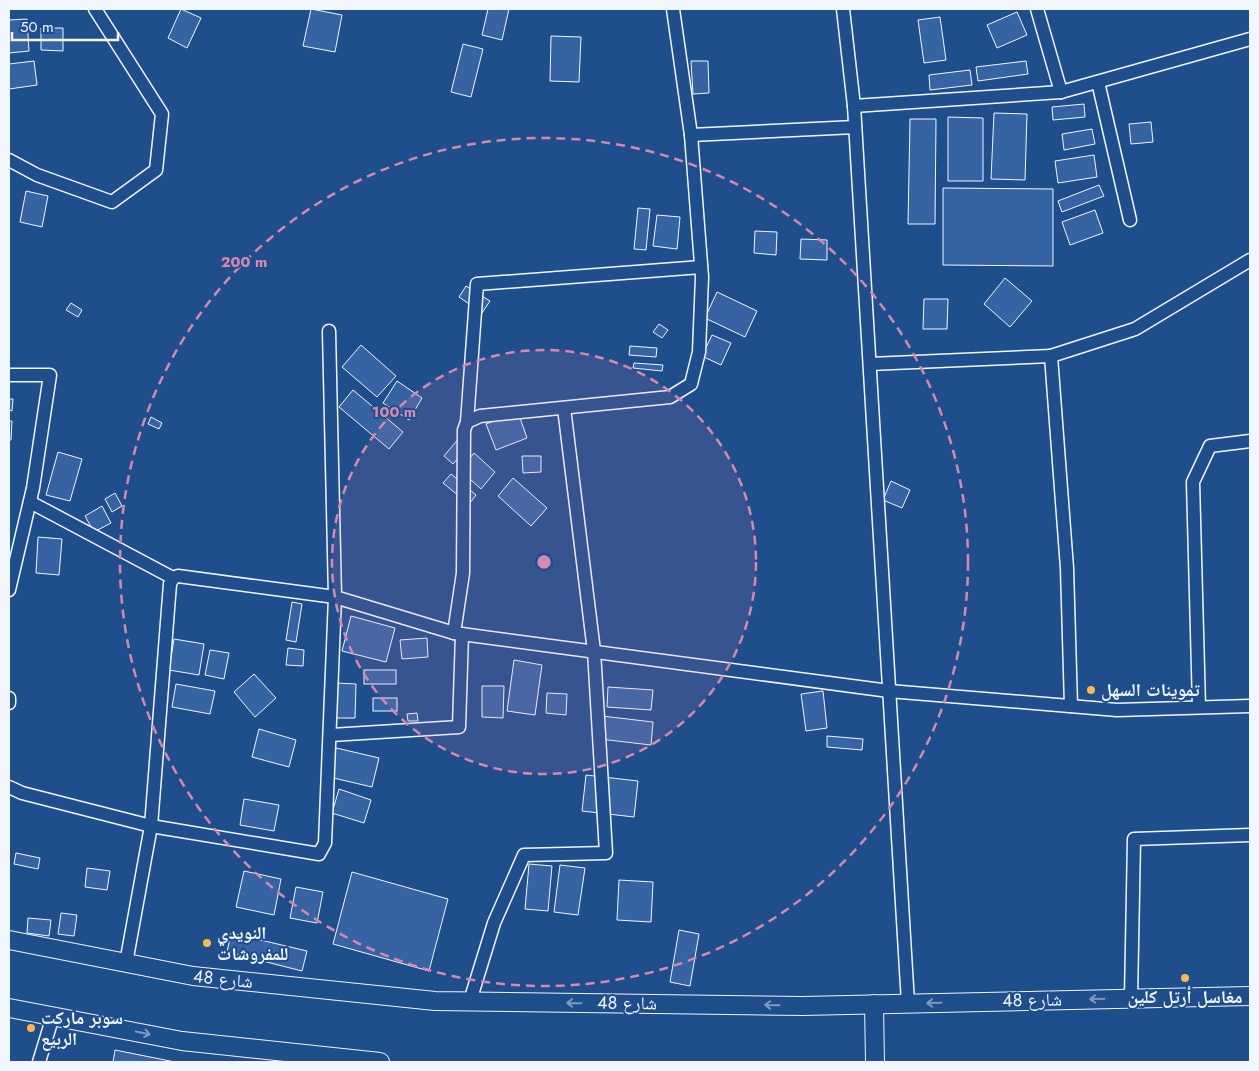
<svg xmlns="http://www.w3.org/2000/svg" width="1259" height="1071" viewBox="0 0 1259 1071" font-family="Jost,'Noto Naskh Arabic',sans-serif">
<rect width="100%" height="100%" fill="#1f4e8c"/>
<!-- building -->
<g fill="#3563a3" stroke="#f2f6ff">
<polygon points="181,9 201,18 187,48 168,38"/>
<polygon points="311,9 342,15 335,52 303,46"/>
<polygon points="488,9 509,9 502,40 482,35"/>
<polygon points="1017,12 1027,35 997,48 987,25"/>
<polygon points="940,17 946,60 924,63 918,20"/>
<polygon points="27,19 29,51 9,53 9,20"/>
<polygon points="41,28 63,28 63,51 41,50"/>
<polygon points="551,36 581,37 579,82 550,81"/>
<polygon points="463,44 483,49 471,97 451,92"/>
<polygon points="34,61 37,85 9,89 9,64"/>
<polygon points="691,61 708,61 709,93 693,94"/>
<polygon points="1026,61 1028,74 978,81 976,67"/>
<polygon points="970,70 972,85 930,90 929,75"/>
<polygon points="1084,104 1085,117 1053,120 1052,107"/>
<polygon points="994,113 1027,114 1025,180 991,179"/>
<polygon points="948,117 983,118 983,181 948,181"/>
<polygon points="910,119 936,119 935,224 908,224"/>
<polygon points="1151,122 1153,142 1131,144 1129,124"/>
<polygon points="1092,129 1095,144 1064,150 1062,134"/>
<polygon points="1094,155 1097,177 1058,183 1055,161"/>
<polygon points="1099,185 1104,196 1062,212 1058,201"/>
<polygon points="943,188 1053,189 1053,266 943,265"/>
<polygon points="26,191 48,196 42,227 20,222"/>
<polygon points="638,208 650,209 646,250 634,249"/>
<polygon points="1095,210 1103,233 1070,245 1062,222"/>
<polygon points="657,215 680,217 677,249 653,246"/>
<polygon points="755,231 777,232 776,255 754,253"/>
<polygon points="801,239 827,240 827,260 800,259"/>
<polygon points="1005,278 1032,301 1010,327 984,304"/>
<polygon points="466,286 490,301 482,313 459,297"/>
<polygon points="717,292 757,311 745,337 705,318"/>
<polygon points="924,299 948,299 947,329 923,329"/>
<polygon points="71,303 82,310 78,317 66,310"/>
<polygon points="659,324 668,330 662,338 653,332"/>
<polygon points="712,335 731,343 721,365 702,356"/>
<polygon points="361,345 396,376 377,397 342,367"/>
<polygon points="630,346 657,348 656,357 629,355"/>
<polygon points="634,363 663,365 662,371 633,368"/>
<polygon points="397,381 422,398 409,420 383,403"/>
<polygon points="353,390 403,432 389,449 339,407"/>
<polygon points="9,399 13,399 12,411 9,410"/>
<polygon points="518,412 527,438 496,450 486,424"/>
<polygon points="151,417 162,423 159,429 148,424"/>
<polygon points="9,421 12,421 11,440 9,440"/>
<polygon points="460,437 469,446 453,464 444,456"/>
<polygon points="58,452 82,459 70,501 46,495"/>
<polygon points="474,453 495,472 481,489 460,470"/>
<polygon points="522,456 541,456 541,472 523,473"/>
<polygon points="451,474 476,495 469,504 443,483"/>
<polygon points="513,478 547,508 531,526 498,496"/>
<polygon points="891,481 910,490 902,508 883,500"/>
<polygon points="115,493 122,506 112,512 105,499"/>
<polygon points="102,506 111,523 94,532 85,516"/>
<polygon points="38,537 62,539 59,575 36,573"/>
<polygon points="292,602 302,604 296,642 286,640"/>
<polygon points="351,616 395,628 386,662 342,651"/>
<polygon points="427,638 428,657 402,659 400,640"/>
<polygon points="174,639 204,644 199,675 169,670"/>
<polygon points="288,648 304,650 303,666 286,665"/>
<polygon points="210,650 229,653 224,679 205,675"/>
<polygon points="514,660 542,665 535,715 507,711"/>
<rect x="364" y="670" width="32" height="14"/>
<polygon points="254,674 276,698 255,717 234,692"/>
<polygon points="337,683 356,684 355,718 336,718"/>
<polygon points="176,684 215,691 210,714 172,707"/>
<polygon points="482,686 504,686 503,718 482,717"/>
<polygon points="608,687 653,690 651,710 607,707"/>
<polygon points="823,691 827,728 806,731 801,694"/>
<polygon points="547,693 567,694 566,715 546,713"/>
<rect x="373" y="698" width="24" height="13"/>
<polygon points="417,713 418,721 408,721 407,714"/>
<polygon points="602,716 653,722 651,745 600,739"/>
<polygon points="259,729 296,740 289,767 252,757"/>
<polygon points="827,736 863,739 862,750 827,747"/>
<polygon points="332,747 379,758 372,787 325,776"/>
<polygon points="586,775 638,781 634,817 582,811"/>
<polygon points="339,789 371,800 364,823 332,813"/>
<polygon points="244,799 279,805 274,831 240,825"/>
<polygon points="16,853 40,858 38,869 14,864"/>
<polygon points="529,864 552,866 548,911 525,909"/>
<polygon points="560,865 585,868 578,915 554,912"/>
<polygon points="87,868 110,871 107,890 85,887"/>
<polygon points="244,871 281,879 274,915 236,907"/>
<polygon points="352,872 448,899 429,971 333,944"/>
<polygon points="619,880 653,882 651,922 617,920"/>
<polygon points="296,887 323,892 317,923 290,918"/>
<polygon points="61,913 77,915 74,936 58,934"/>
<polygon points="28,918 51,920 49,936 27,933"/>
<polygon points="679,930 699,934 690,986 670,982"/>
<polygon points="231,933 307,951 302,971 227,952"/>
<polygon points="115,1050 175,1062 113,1062"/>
</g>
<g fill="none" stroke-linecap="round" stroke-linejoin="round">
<!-- street casing -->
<g stroke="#f2f6ff" stroke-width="15">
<g id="street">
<polyline points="843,9 854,106 1061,92 1250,39"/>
<polyline points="1037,9 1061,92"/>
<polyline points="1098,82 1130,220"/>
<polyline points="854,106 908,1003"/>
<polyline points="691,135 855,127"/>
<polyline points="9,160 37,175 112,202 156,170 162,114 95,9"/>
<polyline points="701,267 477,284 467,422 464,430 463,573 454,633 889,691 1117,710 1250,706"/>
<polyline points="870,364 1051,356"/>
<polyline points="9,375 50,375 33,488 9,590"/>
<polyline points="467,422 480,416 670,397 691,384 699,352 702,277 691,135 673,9"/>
<polyline points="30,502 173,578"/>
<polyline points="9,698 9,703"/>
<polyline points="1071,706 1067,568 1051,356 1135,329 1250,260"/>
<polyline points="1199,707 1193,482 1210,446 1250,441"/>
<polyline points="331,735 459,727 462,634"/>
<polyline points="9,787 22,793 151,826 319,854 325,843 335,597 329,331"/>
<polyline points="126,963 151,826 170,584 173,578 178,576 335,597 454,633"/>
<polyline points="1131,998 1134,839 1250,835"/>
<polyline points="470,1001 494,923 524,855 606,853 594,651 564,408"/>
<polyline points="39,1062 53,1016"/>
</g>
</g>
<!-- secondary casing -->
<g stroke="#f2f6ff" stroke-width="20">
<g id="secondary">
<polyline points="9,940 193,976 435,1001 802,1006 1250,996"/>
<polyline points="874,1004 875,1062"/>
<polyline points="9,1008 182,1041 380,1062"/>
</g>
</g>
<!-- street -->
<use href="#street" stroke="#1f4e8c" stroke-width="12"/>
<!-- secondary -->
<use href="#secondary" stroke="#1f4e8c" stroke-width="18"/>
</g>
<!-- one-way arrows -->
<defs><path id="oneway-shaft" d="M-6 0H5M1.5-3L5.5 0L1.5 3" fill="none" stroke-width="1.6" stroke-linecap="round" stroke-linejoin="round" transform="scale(1.25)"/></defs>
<g stroke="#7e9ac0">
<use href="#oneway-shaft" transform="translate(1097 999) rotate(179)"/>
<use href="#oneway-shaft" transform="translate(574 1003) rotate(-179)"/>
<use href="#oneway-shaft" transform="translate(934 1003) rotate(179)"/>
<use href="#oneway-shaft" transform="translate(772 1005) rotate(-179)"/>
<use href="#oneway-shaft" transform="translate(143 1033) rotate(11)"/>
</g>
<!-- distance rings -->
<circle cx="544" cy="562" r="212" fill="#da87ad" fill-opacity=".12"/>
<g fill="none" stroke="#da87ad" stroke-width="2.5" stroke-dasharray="9 6">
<circle cx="544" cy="562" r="212"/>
<circle cx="544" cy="562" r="424"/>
</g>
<!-- markers -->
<g fill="#ffb74d" stroke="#1f4e8c" stroke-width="2">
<circle cx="1091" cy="690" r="5"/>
<circle cx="207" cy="943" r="5"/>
<circle cx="1185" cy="978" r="5"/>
<circle cx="31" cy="1028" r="5"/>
</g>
<g text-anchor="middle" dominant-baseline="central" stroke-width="4" stroke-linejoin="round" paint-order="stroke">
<!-- poi labels -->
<g font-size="18" font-weight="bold" fill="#f2f6ff" stroke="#1f4e8c" text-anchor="start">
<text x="1101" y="690">تموينات السهل</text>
<text x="217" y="933">النويدي<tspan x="217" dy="21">للمفروشات</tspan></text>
<text x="1185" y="997" text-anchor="middle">مغاسل أرتل كلين</text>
<text x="41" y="1018">سوبر ماركت<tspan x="41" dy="21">الربيع</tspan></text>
</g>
<!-- street labels -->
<g font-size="18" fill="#f2f6ff" stroke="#1f4e8c">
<text transform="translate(223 979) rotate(6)">شارع 48</text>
<text transform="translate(1032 1000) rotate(-1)">شارع 48</text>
<text transform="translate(627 1003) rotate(1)">شارع 48</text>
</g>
</g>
<circle cx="544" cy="562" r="8" fill="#da87ad" stroke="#1f4e8c" stroke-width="2.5"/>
<g font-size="15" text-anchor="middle" font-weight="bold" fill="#da87ad" stroke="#1f4e8c" stroke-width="4" stroke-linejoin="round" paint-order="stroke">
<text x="244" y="267">200 m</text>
<text x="394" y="417">100 m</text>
</g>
<!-- border -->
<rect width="1259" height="1071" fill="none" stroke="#f2f6ff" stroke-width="20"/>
<!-- scale -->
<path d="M12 32v8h106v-8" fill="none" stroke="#f2f6ff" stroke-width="2.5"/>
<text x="20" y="32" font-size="15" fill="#f2f6ff" stroke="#1f4e8c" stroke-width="4" paint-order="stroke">50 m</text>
</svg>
